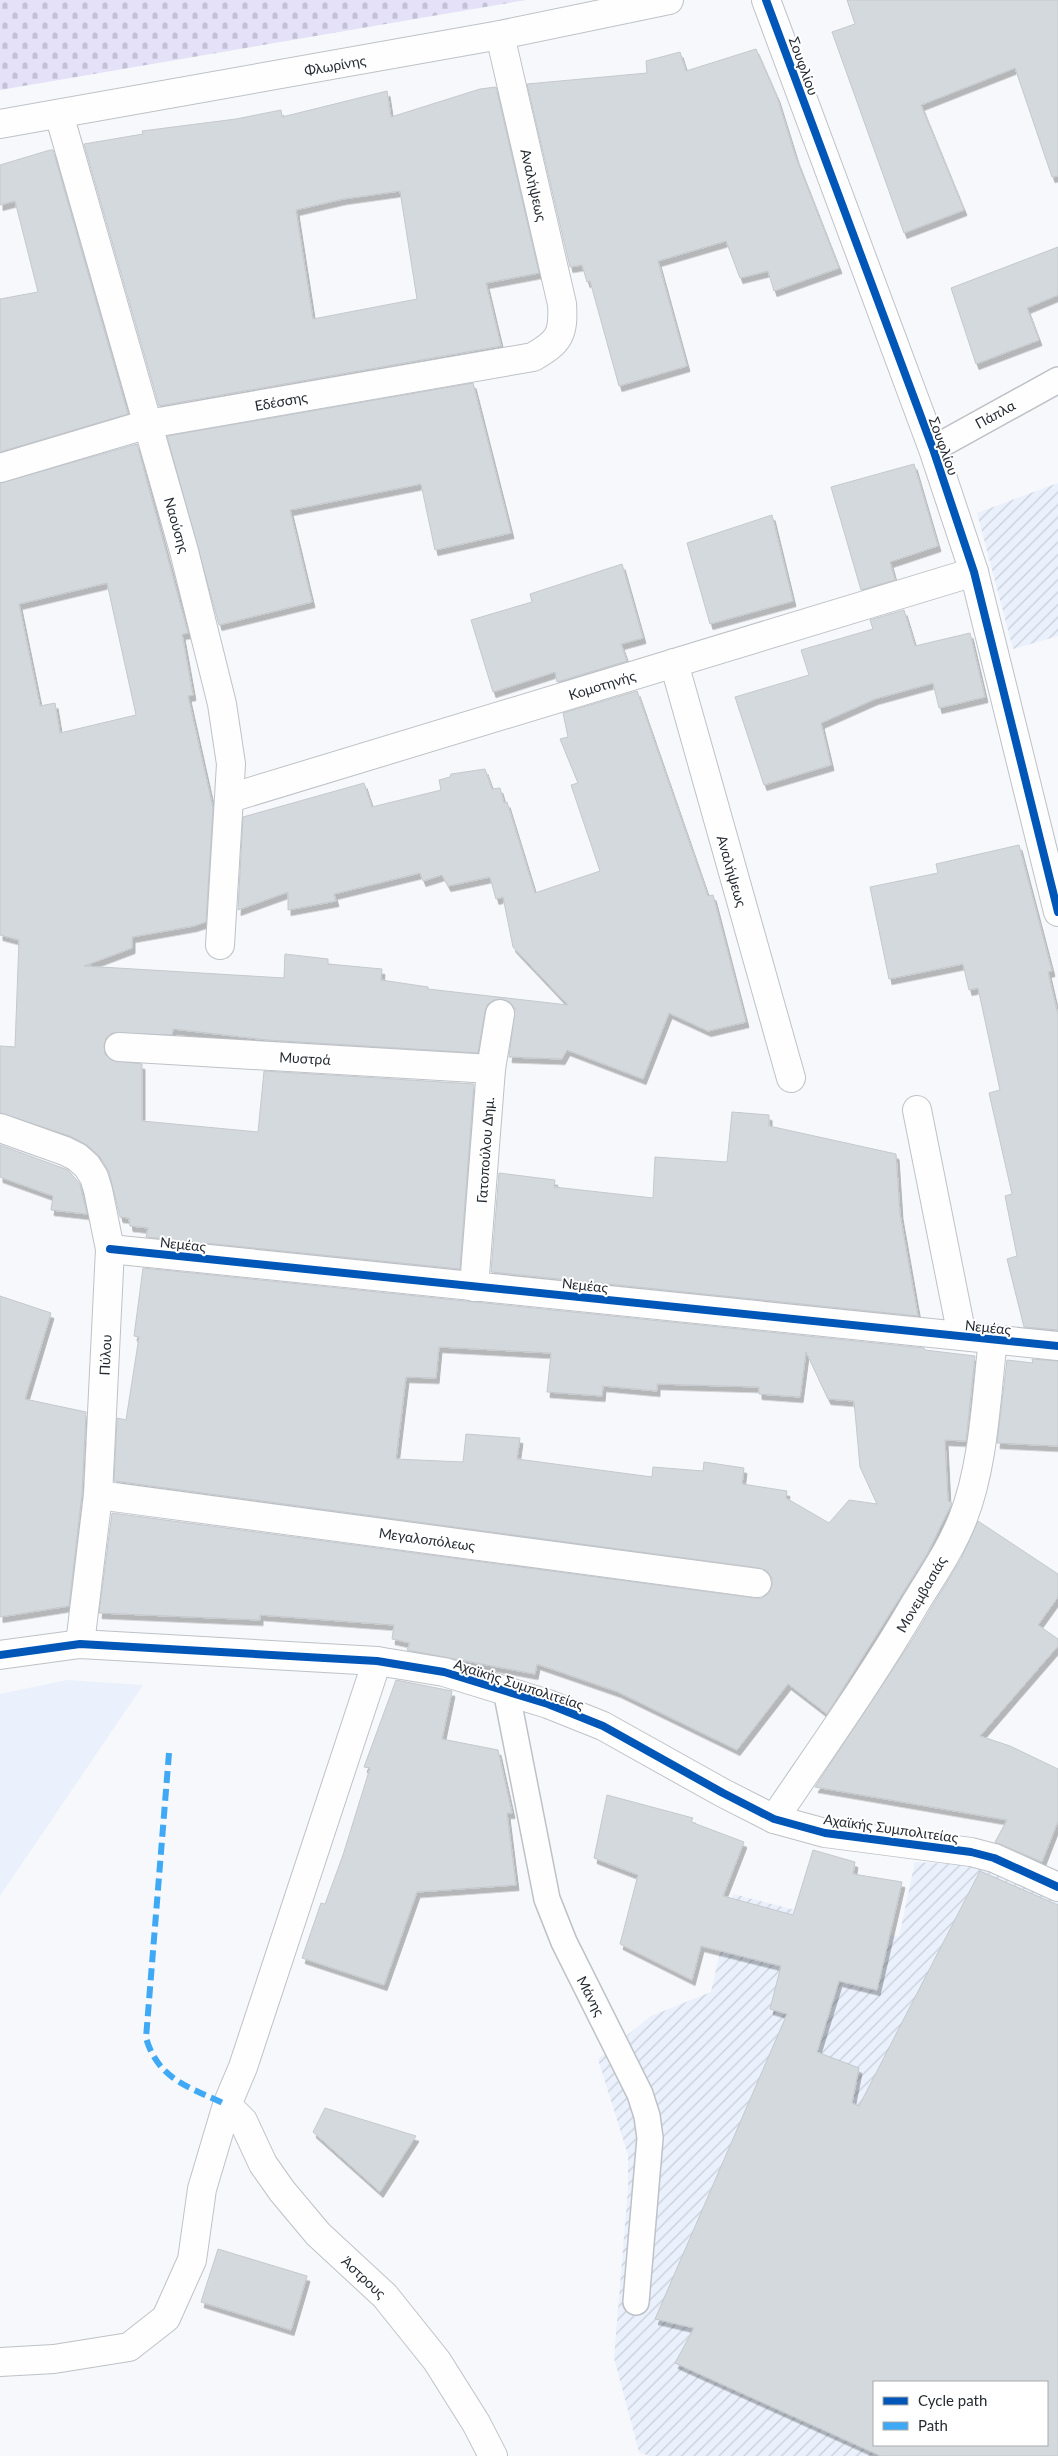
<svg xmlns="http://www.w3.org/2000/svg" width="1058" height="2456" viewBox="0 0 1058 2456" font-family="Lato,sans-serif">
<defs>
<pattern id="industrial-furrows" width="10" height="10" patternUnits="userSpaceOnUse" patternTransform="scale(1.25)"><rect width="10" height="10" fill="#eaf1fc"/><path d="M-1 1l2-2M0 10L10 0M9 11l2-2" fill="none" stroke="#c9cfd8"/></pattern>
<pattern id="cemetery-stones" width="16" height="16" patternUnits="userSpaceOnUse" patternTransform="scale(1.25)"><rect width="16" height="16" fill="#e4e1f8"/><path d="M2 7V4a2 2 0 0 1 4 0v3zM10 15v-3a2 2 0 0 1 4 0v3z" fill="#c3c1d5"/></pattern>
<filter id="shadow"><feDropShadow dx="3" dy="5.5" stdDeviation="0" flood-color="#0004"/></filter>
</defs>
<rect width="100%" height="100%" fill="#f6f8fb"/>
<!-- built -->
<polygon fill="#eaf1fc" points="67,1680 143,1685 0,1896 0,1694"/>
<!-- industrial -->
<g fill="url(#industrial-furrows)" fill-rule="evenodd">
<polygon points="1058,483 1058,636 1013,649 977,513"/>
<path d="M 915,1862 L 983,1866 L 1058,1900 L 1058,2456 L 649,2456 L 639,2452 L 614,2358 L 628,2188 L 628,2155 L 598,2059 L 651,2016 L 711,1992 L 733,1894 L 899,1937 ZM 874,2382 L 1047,2382 L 1047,2445 L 874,2445 Z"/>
</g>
<!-- cemetery -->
<polygon fill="url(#cemetery-stones)" points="0,0 526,0 0,90"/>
<!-- building -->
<g fill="#d4d9de" stroke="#c4c9cd" fill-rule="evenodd" filter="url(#shadow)">
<polygon points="847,0 1058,0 1058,176 1052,177 1015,68 921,105 964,210 904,233 832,32 855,24"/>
<polygon points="756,49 777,97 796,158 839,268 774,291 768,271 740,278 726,241 658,261 687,366 619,386 590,281 587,282 582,265 570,267 527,84 647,73 646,61 680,52 686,71"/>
<path d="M 496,87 L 539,273 L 486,283 L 501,346 L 159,406 L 84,144 L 143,134 L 142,131 L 236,119 L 281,110 L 282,117 L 387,91 L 391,117 L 480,89 ZM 400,191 L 417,299 L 313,319 L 296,210 L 343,199 Z"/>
<polygon points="50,150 53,150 128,414 0,452 0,299 38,292 15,201 0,205 0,165"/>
<polygon points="1058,247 1058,295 1027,308 1039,340 976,364 951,288"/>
<polygon points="473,383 511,533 435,550 421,484 290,510 312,602 219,625 167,436"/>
<path d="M 137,444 L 188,633 L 182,634 L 193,695 L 188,696 L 213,808 L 206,922 L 194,926 L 132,937 L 132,948 L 84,966 L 284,978 L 285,954 L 328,959 L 328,964 L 382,969 L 381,980 L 428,987 L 428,989 L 568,1005 L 513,947 L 503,897 L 496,899 L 490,877 L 448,886 L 442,875 L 423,881 L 420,873 L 334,894 L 336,901 L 288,910 L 288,892 L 238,910 L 243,817 L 364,783 L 372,807 L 441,790 L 439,780 L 450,777 L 451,774 L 485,769 L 492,789 L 500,788 L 504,803 L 507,802 L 535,893 L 600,871 L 571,785 L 578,783 L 560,739 L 568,737 L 563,713 L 637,691 L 708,896 L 713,895 L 746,1022 L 708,1031 L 669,1013 L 643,1079 L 567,1050 L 562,1059 L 509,1057 L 515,1009 L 510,1002 L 502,999 L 494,1000 L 488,1004 L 485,1011 L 478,1053 L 268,1040 L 173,1029 L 172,1035 L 112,1033 L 106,1038 L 104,1046 L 105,1054 L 111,1060 L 142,1064 L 142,1121 L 258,1132 L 264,1071 L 474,1084 L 460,1269 L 146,1237 L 148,1228 L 130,1226 L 129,1218 L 120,1217 L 109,1172 L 100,1157 L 87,1145 L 70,1136 L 0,1113 L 0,1046 L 15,1047 L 19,940 L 0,935 L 0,483 ZM 107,583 L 136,715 L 60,733 L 55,703 L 40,706 L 19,604 Z"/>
<polygon points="914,464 938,546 890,562 895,580 861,590 831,487"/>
<polygon points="772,515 793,601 710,624 687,543"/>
<polygon points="622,564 643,638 621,644 627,661 557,682 555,672 493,692 471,620 532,602 530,594"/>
<polygon points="904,610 915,646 970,633 985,697 939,708 933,683 875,699 821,723 831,765 764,785 735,697 809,675 801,650 873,629 870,620"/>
<polygon points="1019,845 1052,971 1048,972 1058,1015 1058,1330 1024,1327 1007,1259 1017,1256 1005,1196 1012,1194 989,1093 1000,1090 978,988 969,990 963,964 889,979 870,887 938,873 936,864"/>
<polygon points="732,1112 769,1115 769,1126 896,1154 900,1214 918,1316 491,1272 499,1173 555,1180 554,1187 653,1198 655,1157 727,1162"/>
<polygon points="0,1145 68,1170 80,1184 87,1214 51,1210 53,1196 0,1177"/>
<path d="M 143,1268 L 924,1348 L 925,1350 L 975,1356 L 966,1441 L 945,1440 L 948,1501 L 952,1503 L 927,1554 L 827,1714 L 788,1684 L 737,1750 L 618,1692 L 537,1664 L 535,1674 L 407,1650 L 410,1643 L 392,1639 L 394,1625 L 260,1615 L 260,1620 L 99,1613 L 112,1513 L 755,1598 L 762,1598 L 769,1593 L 772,1585 L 772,1578 L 767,1571 L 759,1568 L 114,1481 L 117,1418 L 126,1420 L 139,1337 L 134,1336 ZM 439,1347 L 551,1353 L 547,1392 L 602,1396 L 603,1386 L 657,1391 L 657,1384 L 759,1387 L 759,1394 L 800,1397 L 806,1352 L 828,1399 L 854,1401 L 860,1467 L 877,1504 L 849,1500 L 829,1523 L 786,1498 L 787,1491 L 742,1484 L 744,1468 L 704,1462 L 703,1471 L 653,1467 L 652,1477 L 517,1459 L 520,1438 L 466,1434 L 463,1462 L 396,1459 L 406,1377 L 436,1378 Z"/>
<polygon points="0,1296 51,1313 25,1399 86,1412 82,1494 69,1606 0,1617"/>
<polygon points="1032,1359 1058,1361 1058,1446 997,1443 1007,1360 1033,1363"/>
<polygon points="978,1521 1058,1574 1058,1597 1038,1625 1058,1639 1058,1646 980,1736 1010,1746 1058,1769 1058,1821 1042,1862 995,1842 1007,1820 815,1787 912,1640 961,1559"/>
<polygon points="396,1680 452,1691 442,1739 498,1750 512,1813 507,1813 516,1885 417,1892 384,1985 302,1958 321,1903 325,1904 343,1855 370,1768 364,1767"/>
<path d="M 607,1795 L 693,1818 L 691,1822 L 744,1842 L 723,1896 L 793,1915 L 813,1850 L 855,1862 L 853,1874 L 902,1882 L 877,1990 L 839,1981 L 817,2052 L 859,2068 L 852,2103 L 859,2106 L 980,1871 L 1058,1905 L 1058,2456 L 881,2456 L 675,2363 L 694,2328 L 655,2319 L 787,2014 L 770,2009 L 781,1966 L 701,1946 L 692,1980 L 620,1944 L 638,1875 L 594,1858 ZM 874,2382 L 1047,2382 L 1047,2445 L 874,2445 Z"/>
<polygon points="325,2108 416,2136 380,2192 313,2132"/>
<polygon points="218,2249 307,2276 291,2330 201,2302"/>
</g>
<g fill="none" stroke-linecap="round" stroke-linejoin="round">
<!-- lane casing -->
<g stroke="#bec2c7" stroke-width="28">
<g id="lane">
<polyline points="933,449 1058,380"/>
<polyline points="506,1690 547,1899 564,1942 640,2094 647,2116 650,2138 636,2302"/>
</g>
</g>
<!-- street casing -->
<g stroke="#bec2c7" stroke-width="30">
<g id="street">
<polyline points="766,0 933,449 974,572 1058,912"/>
<polyline points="59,114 184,551 222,704 231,764 220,945"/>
<path d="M 0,468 L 148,424 L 533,357 C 559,342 564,335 562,304 L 500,35"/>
<polyline points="674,663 791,1078"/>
<polyline points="230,798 974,572"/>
<polyline points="119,1047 491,1069"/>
<polyline points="917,1110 962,1336"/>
<polyline points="0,1128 65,1151 77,1157 87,1166 94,1177 98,1190 110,1249 98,1495 80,1644"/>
<polyline points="110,1249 1058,1346"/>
<polyline points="474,1287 491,1069 500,1014"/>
<path d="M 993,1340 C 986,1397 984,1465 963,1518 C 951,1549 932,1576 915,1604 C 872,1678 822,1748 774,1819 L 825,1833 L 971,1852 L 994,1858 L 1058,1887"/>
<polyline points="98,1495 757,1583"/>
<polyline points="227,2105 243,2121 263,2164 282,2191 318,2234 385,2296 437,2361 476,2423 493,2456"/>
<polyline points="0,2362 54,2359 129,2347 166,2318 192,2260 202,2189 227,2105 243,2067 377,1661"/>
</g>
</g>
<!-- secondary casing -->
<g stroke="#bec2c7" stroke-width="30">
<g id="secondary">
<polyline points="0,124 500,35 669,0"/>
<polyline points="0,1655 80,1644 377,1661 444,1672 548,1704 603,1726 723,1793 774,1819"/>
</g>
</g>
<!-- lane -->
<use href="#lane" stroke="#fefefe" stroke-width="25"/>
<!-- street -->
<use href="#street" stroke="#fefefe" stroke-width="28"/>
<!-- secondary -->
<use href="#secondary" stroke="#fefefe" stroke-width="28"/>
<!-- quiet -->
<path stroke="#3fa9f5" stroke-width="6" stroke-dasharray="12 6" stroke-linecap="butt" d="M 169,1753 L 146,2038 C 159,2081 190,2087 227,2105"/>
<!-- cycleway casing -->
<g stroke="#fff" stroke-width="11">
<g id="cycleway">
<polyline points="766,0 933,449 974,572 1058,912"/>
<polyline points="110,1249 1058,1346"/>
<polyline points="0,1655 80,1644 377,1661 444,1672 548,1704 603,1726 723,1793 774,1819 825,1833 971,1852 994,1858 1058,1887"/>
</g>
</g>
<!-- cycleway -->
<use href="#cycleway" stroke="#0057b8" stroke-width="8"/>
</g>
<g text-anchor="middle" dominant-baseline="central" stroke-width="4" stroke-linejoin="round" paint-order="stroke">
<!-- street labels -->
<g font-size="14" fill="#252b32" stroke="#fff">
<text transform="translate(335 65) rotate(-10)">Φλωρίνης</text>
<text transform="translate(804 66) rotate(70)">Σουφλίου</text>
<text transform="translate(534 185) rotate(77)">Αναλήψεως</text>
<text transform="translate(281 401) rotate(-10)">Εδέσσης</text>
<text transform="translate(995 414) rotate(-29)">Πάπλα</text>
<text transform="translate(944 446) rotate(70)">Σουφλίου</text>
<text transform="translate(177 525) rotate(74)">Ναούσης</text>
<text transform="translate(602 685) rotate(-17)">Κομοτηνής</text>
<text transform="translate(732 871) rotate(74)">Αναλήψεως</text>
<text transform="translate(305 1058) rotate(3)">Μυστρά</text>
<text transform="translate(485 1150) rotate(-86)">Γατοπούλου Δημ.</text>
<text transform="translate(183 1244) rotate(6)">Νεμέας</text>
<text transform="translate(585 1285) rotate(6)">Νεμέας</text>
<text transform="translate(988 1327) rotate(6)">Νεμέας</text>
<text transform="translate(105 1355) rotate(-87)">Πύλου</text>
<text transform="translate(427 1539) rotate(8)">Μεγαλοπόλεως</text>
<text transform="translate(921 1594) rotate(-60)">Μονεμβασιάς</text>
<text transform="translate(519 1684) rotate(18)">Αχαϊκής Συμπολιτείας</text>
<text transform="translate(891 1828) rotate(8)">Αχαϊκής Συμπολιτείας</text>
<text transform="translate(591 1996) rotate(63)">Μάνης</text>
<text transform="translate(364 2277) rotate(43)">Άστρους</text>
</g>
</g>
<!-- legend -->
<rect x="873" y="2381" width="175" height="65" fill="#ffffff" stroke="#a8aaad"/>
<rect x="883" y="2397" width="25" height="8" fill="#0057b8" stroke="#a8aaad"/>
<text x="918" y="2406" font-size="15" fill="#252b32">Cycle path</text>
<rect x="883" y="2422" width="25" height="8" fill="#3fa9f5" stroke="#a8aaad"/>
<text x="918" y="2431" font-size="15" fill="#252b32">Path</text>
</svg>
